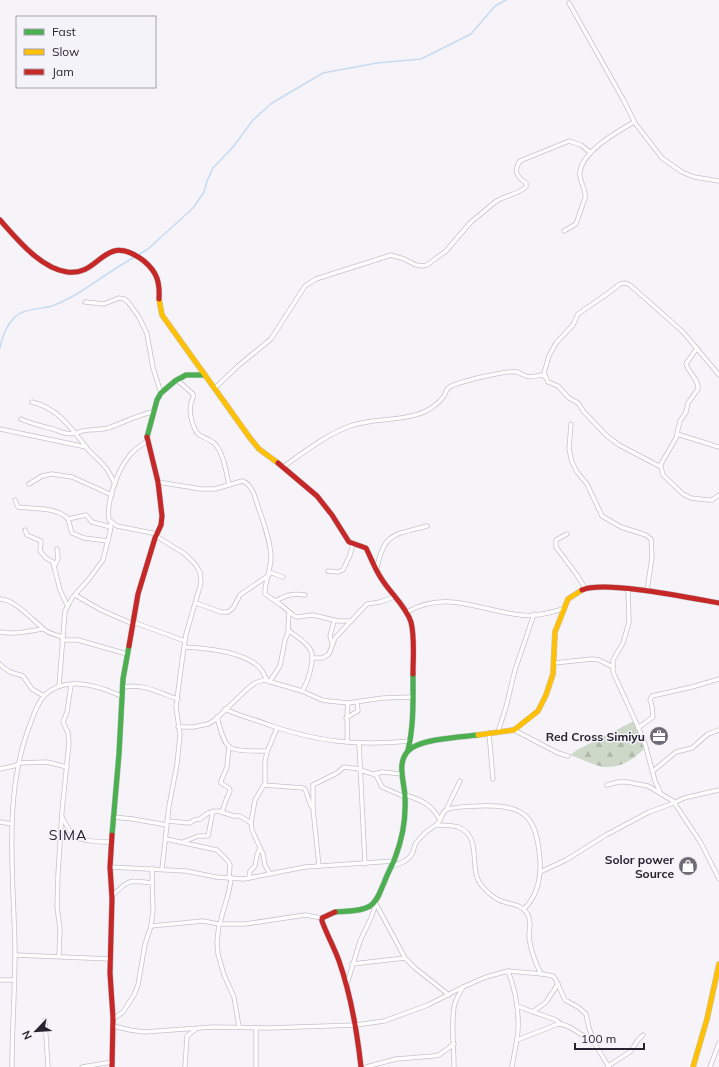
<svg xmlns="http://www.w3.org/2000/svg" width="719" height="1067" viewBox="0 0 719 1067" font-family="Mulish,sans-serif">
<defs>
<pattern id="forest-firs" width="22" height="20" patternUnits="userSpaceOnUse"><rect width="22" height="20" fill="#ced8c8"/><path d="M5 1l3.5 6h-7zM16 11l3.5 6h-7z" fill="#b1b9ac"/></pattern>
</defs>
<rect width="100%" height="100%" fill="#f6f4f9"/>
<!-- forest -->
<path fill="url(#forest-firs)" d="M 634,721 L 644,749 C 633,760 620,768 604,767 C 595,766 580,758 570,755 L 577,750 Z"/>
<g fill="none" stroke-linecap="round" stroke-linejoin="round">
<!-- stream -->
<g stroke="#c6dbf1" stroke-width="1.5">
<polyline points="138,255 148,249 193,208 204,192 207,181 213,168 233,147 253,120 272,103 323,73 377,63 421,59 471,34 495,6 506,0"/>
<path d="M 0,348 C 2,337 6,326 14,318 C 21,309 41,309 52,306 C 82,295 106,272 135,257"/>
</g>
<!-- street casing -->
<g stroke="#c5c2ca" stroke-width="5">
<g id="street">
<polyline points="569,3 624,101 635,123 662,158 682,172 694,177 719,181"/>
<path d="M 564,231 L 576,224 L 585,198 C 587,189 578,181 580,171 C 584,150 617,132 634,122"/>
<polyline points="85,302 104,304 119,298 124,299 128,302 139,317 147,334 153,368 161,393"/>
<path d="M 697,348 L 686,364 C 689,373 699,380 698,389 L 688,403 L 686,412 L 680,421 L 676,438 L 661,464 L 661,467 L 663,475 L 683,494 L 691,498 L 708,500 L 712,500 L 719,495"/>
<path d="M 177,380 L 193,394 C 194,398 192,399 191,403 C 189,410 191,421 194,427 C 197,438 208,437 215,444 C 224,454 226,472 229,485"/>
<path d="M 215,388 L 238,366 L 271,339 L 305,286 L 316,279 L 391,255 L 404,259 L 416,265 L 422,266 L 427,265 L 446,251 L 470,223 L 495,202 C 505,195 517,195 526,187 L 526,183 C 517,177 513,171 520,161 L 569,141 L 581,145 L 591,153"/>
<path d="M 32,402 C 58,408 71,428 86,447 C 92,455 100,460 106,468 C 110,473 112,479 115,484"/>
<path d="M 21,419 C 32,424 42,426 53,429 C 62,432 66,435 76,433"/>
<polyline points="571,424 569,449 572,462 577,472 587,484 602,516 621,527 646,535 651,539 652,557 647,591"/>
<polyline points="0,429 86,447"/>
<path d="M 76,433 C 86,428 97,431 108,428 C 123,423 137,415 153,412"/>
<polyline points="677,434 719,447"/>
<path d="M 147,441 C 141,445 135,449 130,455 C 118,469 106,501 109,520 L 117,526 L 157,534"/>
<path d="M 283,467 C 304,452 326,435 350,426 C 381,415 422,426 444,396 C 445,394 446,391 448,388 C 456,382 507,370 517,372 C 520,373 523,375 526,376 C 531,378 536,376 541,375 L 545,377"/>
<polyline points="661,467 619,445 606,435 584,412 578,403 569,398 558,386 548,382 544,373 549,356 556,343 573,325 578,314 607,294 620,284 625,283 630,285 683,332 719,375"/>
<path d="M 158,482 L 201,489 L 215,489 L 242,481 C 249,483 251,488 254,494 C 260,514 270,536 271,557 C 271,570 264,584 265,594 L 281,605 L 293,615 L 296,617 L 313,615 L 338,621 L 351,621"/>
<polyline points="29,484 42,476 52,474 72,477 112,495"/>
<path d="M 15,500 L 18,507 C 31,509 57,507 67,518 C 70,522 70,528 72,533 L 84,538 L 108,541"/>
<polyline points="68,519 86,515 92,522 111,527"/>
<polyline points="25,530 27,535 41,541 40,551 46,558 53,562 60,590 67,605"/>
<polyline points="567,534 556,540 556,547 577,575 585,588"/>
<polyline points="156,536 185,554 195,564 200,572 201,583 186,634 182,661 176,707 180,735 177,764 169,806 162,869"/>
<polyline points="54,567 58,559 57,549"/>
<path d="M 377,568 C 384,531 396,535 427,526"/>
<polyline points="328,571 338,572 343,570 350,555 353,544"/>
<polyline points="269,572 283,577"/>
<polyline points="628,589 629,622 623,643 613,660 613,672 644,740 655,781 661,794"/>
<polyline points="75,595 101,610 133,624"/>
<path d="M 0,599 C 15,599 33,621 45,630 C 50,634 56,635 63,637"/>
<path d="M 275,601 C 287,595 292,593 305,595"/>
<polyline points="196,603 221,612 228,612 233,608 240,595 269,575"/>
<path d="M 289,612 L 288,630 C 295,636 304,640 310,649 C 316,658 308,682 302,691"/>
<path d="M 407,612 C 446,589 480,611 521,615 C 534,617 550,613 563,609"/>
<polyline points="133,622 185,641"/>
<path d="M 0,632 C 15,635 29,631 43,629"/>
<polyline points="62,640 78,640 127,654"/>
<polyline points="332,643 330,636 334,621"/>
<path d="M 184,647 C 206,648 239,651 257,665 C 262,669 264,675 267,680"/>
<polyline points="312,658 323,658 329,654 335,638 367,604 380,602 394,597"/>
<polyline points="554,663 592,659 599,660 613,667"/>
<polyline points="0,664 4,668 10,672 23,676 32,689 44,696"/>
<polyline points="270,681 280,666 285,640 289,630"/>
<polyline points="59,686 65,611 72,598 89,579 103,560 110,532 111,522"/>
<path d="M 122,687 C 147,684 156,692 178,699"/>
<path d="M 225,709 C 239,716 254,719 269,725 C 318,742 358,746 410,741"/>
<path d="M 217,717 C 220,727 222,740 229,747 C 236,752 259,751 267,751"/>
<polyline points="346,718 358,711 357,702"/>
<polyline points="178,727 193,727 208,724 215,720 247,689 255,683 264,680 302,691 322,700 329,701 348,703 383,698 412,697"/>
<polyline points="638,728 653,717 652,706 650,700 652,696 692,687 719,679"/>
<polyline points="514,730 558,753 568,756"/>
<polyline points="498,732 506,707 515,670 534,614"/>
<polyline points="489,733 493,779"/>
<path d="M 347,742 C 348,729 346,716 348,703"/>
<polyline points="359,743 365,864"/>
<polyline points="18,763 47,762 67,767"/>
<polyline points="0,769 18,765"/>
<polyline points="360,770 376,775 382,787 405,797"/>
<polyline points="653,771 676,752 692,748 708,734 719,730"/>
<polyline points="375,774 382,772 402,774"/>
<polyline points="264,785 303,788 305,789 311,806"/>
<polyline points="607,785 618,782 627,782 648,786 673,801 701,843 719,879"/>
<path d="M 405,795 C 422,800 432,805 440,820"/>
<polyline points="446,810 460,781"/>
<polyline points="222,812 226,800 230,791 229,788 221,783 221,781 227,767 229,746"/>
<path d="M 62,817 C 66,824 69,832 75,836 C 83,842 102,842 111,842"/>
<polyline points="113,817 133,819 167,825"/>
<polyline points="167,821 190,823 194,820 200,819 208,813 218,811 234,816 240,816 251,823"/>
<polyline points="0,822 12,824"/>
<path d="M 436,825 C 443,825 451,825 458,827 C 484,837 467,869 482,886 C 487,892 493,897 499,900 C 509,905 522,903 528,915 C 532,922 529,928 529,936 C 530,947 535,963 541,974"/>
<polyline points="166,839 217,850 228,861 230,865 229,878"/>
<polyline points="183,842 198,836 208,836 213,811"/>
<polyline points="319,866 313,809 313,785 337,773 344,767 360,769"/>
<path d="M 391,866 C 400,864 409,861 413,852 C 414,849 414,846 416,843 C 419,839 423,835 426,832 C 430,828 435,827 438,823 C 442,819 441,813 446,810 C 451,807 473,806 479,806 C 525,804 537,816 540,861 C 541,879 537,896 524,909"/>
<polyline points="110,867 186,871 216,877 244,879 305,867 394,861"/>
<polyline points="540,872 566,860 606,835 649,812 674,803 684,798 719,790"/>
<polyline points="270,874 265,865 263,854 252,830 251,823 255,800 265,783 265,761 267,752 277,728"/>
<polyline points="249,878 250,871 255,866 257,855 260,848"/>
<path d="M 112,896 C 129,879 128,880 152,883"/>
<polyline points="376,904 405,958 415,968 449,995"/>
<polyline points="219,924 217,942 218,954 224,975 234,997 239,1027"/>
<path d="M 220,924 C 223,908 230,894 231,878"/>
<polyline points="151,926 203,921 219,924 245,924 305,915 322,918"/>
<polyline points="15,955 111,959"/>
<polyline points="59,956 60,929 57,907 58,874 62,811 69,743 68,733 63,722 67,712 71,685"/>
<polyline points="352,964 405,958"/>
<path d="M 508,971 C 515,989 519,1010 518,1030 C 517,1042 514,1054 512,1067"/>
<polyline points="0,980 14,980"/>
<polyline points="347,984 360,941 371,918 376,904"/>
<polyline points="517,1006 556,1020 561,1024"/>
<polyline points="533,1012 546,1002 558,984"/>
<polyline points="113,1019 123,1012 134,995 138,985 145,944 151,926 153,911 152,868"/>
<polyline points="45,1020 48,1067"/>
<polyline points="113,1026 130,1030 144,1032 213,1027 268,1028 356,1025 384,1021 409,1012 428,1005 463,987 486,977 508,971 543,974 553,976 556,980 565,1000 578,1007 586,1014 589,1028 595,1044 609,1067"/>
<path d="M 517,1040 L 558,1024 C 572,1024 579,1037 593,1039"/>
<polyline points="608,1066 630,1052 638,1040 643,1035"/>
<path d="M 12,1067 C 12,1029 15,990 15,952 C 14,876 2,794 31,722 C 34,713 38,702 45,695 C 65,675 99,686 121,696"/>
<polyline points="82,1067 112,1062"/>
<polyline points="185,1067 187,1036 196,1029"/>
<polyline points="256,1067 256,1028"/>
<polyline points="366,1067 396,1059 433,1056 439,1055 454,1044"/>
<path d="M 454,1067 C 454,1047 451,1026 454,1007 C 455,999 460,993 463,987"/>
<polyline points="710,1067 719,1043"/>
</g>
</g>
<!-- fast casing -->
<g stroke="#c5c2ca" stroke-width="6">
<g id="fast">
<polyline points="147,437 157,400 161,393 175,381 186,375 204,375"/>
<path d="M 408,750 C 414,725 413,700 413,674"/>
<polyline points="112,835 119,754 123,679 129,646"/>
<path d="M 335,912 C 346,911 360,912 370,906 C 378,901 380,891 384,883 C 387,874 392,866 395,858 C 402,840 406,818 405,798 C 405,783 396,764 408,751 C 419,739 460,737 478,735"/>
</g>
</g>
<!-- slow casing -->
<g stroke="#c5c2ca" stroke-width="6">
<g id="slow">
<polyline points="159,299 162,315 250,438 259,449 278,463"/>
<polyline points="478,735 514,730 538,711 546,695 553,674 555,632 568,599 582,590"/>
<polyline points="693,1067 707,1019 719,964"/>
</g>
</g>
<!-- jam casing -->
<g stroke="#c5c2ca" stroke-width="6">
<g id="jam">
<path d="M 0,220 C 17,239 40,268 67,272 C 101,277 103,230 144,261 C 157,272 160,282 159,299"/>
<path d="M 278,463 L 317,496 L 332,515 L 349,542 L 366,548 C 371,558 375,569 381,578 C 390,593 406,606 411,622 C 415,638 413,657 413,674"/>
<path d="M 582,590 C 604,580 691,598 719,603"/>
<polyline points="129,646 138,594 155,538 161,525 162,516 158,482 147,437"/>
<path d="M 335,912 L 322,918 L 322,921 C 327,935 334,947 339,961 C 351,995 357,1031 361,1067"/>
<polyline points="112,1067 113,1018 110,973 112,898 110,867 112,835"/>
</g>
</g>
<!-- street -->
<use href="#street" stroke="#fefdfe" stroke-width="3.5"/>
<!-- fast -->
<use href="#fast" stroke="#4caf50" stroke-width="5"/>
<!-- slow -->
<use href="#slow" stroke="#ffc107" stroke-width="5"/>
<!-- jam -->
<use href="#jam" stroke="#c62828" stroke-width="5"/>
</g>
<!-- icons -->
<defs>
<g id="office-disc" transform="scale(1)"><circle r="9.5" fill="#6f6c76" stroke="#f5f3fa"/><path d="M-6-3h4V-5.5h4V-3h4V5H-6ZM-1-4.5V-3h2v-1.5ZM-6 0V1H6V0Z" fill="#fff"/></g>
<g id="shop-disc" transform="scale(1)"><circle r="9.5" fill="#6f6c76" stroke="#f5f3fa"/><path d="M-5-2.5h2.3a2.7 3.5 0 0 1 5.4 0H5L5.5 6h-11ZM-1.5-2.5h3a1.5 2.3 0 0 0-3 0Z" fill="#fff"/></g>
</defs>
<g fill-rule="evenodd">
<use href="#office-disc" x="659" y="736"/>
<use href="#shop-disc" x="688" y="866"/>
</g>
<g text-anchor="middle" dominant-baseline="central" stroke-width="3" stroke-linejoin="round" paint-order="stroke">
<!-- poi labels -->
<g font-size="12" font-weight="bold" fill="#27232f" stroke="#f5f3fa" text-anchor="end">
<text x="645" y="736">Red Cross Simiyu</text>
<text x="674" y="859">Solor power<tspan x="674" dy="14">Source</tspan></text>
</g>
<!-- quarter labels -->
<g font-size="14" letter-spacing="1" fill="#27232f" stroke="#f5f3fa">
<text x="68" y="835">SIMA</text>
</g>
</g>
<!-- legend -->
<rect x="16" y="16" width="140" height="72" fill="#f5f3fa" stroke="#a3a0a9"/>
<rect x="24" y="29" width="20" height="6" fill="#4caf50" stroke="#a3a0a9"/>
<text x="52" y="36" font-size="12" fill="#27232f">Fast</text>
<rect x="24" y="49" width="20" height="6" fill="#ffc107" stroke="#a3a0a9"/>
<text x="52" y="56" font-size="12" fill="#27232f">Slow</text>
<rect x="24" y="69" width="20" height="6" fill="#c62828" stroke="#a3a0a9"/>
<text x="52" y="76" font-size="12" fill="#27232f">Jam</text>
<!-- north arrow -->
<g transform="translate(36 1031) rotate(245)" stroke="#f5f3fa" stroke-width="3" paint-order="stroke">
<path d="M0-3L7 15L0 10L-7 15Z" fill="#27232f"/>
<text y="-6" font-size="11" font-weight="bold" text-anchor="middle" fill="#27232f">N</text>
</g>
<!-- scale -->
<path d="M575 1043v6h69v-6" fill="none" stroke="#27232f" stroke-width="2"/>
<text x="581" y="1043" font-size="12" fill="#27232f" stroke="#f5f3fa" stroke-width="3" paint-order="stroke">100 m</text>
</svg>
